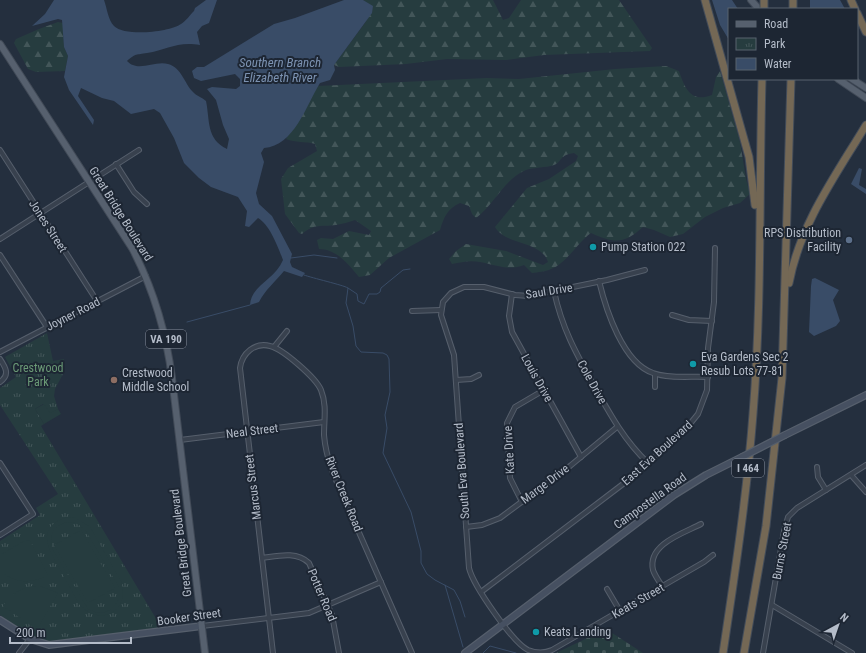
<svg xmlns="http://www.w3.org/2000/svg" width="866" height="653" viewBox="0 0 866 653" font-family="'Roboto Condensed',sans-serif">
<defs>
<pattern id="forest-firs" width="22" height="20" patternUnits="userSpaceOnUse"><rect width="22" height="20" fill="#263c3f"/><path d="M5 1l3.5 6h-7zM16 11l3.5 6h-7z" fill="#435659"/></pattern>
<pattern id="cemetery-stones" width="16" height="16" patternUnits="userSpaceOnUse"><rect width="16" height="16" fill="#263c3f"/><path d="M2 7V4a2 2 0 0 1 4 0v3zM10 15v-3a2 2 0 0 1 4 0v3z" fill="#435659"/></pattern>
<pattern id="park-tufts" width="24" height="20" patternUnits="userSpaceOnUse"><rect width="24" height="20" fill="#263c3f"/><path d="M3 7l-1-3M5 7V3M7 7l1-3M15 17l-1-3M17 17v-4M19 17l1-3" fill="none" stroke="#435659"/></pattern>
</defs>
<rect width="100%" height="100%" fill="#242f3e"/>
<!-- forest -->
<g fill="url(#forest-firs)">
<polygon points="363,0 493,0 503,20 509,18 521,0 619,0 652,48 650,51 544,55 506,60 447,59 406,64 339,67 334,65 365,23 372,6"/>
<polygon points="58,22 63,23 64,47 68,56 65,71 36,72 28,69 14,43 16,39 39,29"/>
<path d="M 666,66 L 679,71 C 685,89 691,103 712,95 L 716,77 L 720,71 L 740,142 L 746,179 L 750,194 L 740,203 L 723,208 L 705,217 L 683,234 L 670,237 L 654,230 L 643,227 C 623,245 614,243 591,233 C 577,243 567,263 551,269 C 545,272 538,272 532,273 L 524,265 C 508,271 496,265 480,262 C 471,260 461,262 452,264 L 449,259 L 456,251 L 466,244 L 506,251 L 543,265 L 548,262 C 541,240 506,246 495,227 L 527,188 L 549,179 L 576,161 L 578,156 L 574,153 C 559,155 562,162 554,165 C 545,168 535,167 526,170 C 504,179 495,204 476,218 L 472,214 L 469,206 L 460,203 C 447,209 444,217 440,230 L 389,258 L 370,275 L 359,277 C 349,265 337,249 319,249 L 317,240 L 321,238 L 333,239 L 349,231 L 369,235 L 371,231 L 355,220 C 349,222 342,224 336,225 C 321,227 315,223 302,234 L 299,233 L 285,214 L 281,179 L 288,168 L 317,151 L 315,144 C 305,141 296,143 286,139 L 318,86 L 487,78 L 519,79 L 615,69 Z"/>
</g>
<!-- cemetery -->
<polygon fill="url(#cemetery-stones)" points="606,629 643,653 556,653"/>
<!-- park -->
<path fill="url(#park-tufts)" d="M 47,333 L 53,361 L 64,359 L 64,372 L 55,389 L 54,396 L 58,409 L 50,414 L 43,404 L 35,409 L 44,424 L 41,426 L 161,627 L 55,642 C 34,640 17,626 0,615 L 0,541 L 40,515 L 36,508 L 58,494 L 0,405 L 0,388 L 16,377 L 5,357 Z"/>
<!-- garden -->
<g fill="#263c3f" fill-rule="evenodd">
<polygon points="44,404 50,413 58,409 61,414 44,424 35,409"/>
<path d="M 67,517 L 76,518 L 90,527 L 121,581 C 131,611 100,628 79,604 C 73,593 67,582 61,571 C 49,550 34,528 67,517 ZM 67,522 C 76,522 80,525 86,531 L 119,587 L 119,599 L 115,605 L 110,610 L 103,613 L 95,612 L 88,609 L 53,550 C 48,536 53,526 67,522 Z"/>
<polygon points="81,530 115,588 88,603 54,545"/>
<path d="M 26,540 L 30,541 L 48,575 C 32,584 14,584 0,570 L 0,555 Z"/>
<path d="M 40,586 L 58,593 L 39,626 L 33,627 L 3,606 C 12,592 24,585 40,586 Z"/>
</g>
<!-- water -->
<g fill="#394c67">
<path d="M 54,0 L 104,0 C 107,8 108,20 114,26 C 125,37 170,32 181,24 C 186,21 190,15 194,11 L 195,8 L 206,0 L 217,0 L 209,23 L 202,26 L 197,32 L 200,45 C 177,41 167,50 147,53 C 136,55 136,53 127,61 C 138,73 155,60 168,64 C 182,68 184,83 193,92 C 196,96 202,97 206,101 C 210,120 206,139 227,149 L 229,139 L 223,125 L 216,100 L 207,89 L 212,87 L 236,89 L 240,86 L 240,79 L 235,74 L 201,81 L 194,78 L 192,71 L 197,67 L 204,67 L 274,24 L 295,18 L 344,0 L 363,0 L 373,6 L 372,13 L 334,65 L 335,70 L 330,80 L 320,83 C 306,106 294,146 264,148 L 261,153 L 264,162 L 256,193 L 259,204 L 272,216 L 292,254 L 290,262 L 292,267 L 305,273 L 302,277 L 284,271 C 275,282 265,290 259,302 L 250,305 C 251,285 275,280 283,260 C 278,247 270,225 258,218 L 249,227 L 245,226 L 247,211 L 238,197 L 211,187 L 199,178 L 184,163 L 174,138 L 160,113 L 154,109 L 131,114 L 114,101 L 102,98 L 81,88 L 78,96 L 94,120 L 93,125 L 69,90 L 64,77 L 68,56 L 64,47 L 62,20 L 58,19 L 32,26 L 45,14 Z"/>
<polygon points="712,0 732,0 738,9 729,9 729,40 720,25"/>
<polygon points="810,0 840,0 845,9 810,9"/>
<polygon points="859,168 862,169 859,185 866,189 866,194 851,184"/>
<polygon points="815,278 839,290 833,300 840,321 836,326 814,336 809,332 811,286 812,279"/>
</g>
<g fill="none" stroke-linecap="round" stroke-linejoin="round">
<!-- stream -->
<g stroke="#394c67" stroke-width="1">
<polyline points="291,258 314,255 337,258"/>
<path d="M 304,275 C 312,278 343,285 348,288 L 346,303 L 353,326 L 356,346 L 361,352 L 383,353 L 387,355 L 389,359 L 390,392 L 385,415 L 387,428 L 383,453 L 411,512 L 421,551 L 421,563 L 427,574 L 435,580 L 454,590 L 460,601 L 465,617"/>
<polyline points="348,288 357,294 358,301 364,304 369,294 377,294 380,292 381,288 403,270 410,269"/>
<polyline points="187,322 250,305"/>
<polyline points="445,585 463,647"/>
<polyline points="483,653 490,646 516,653"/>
</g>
<!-- street casing -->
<g stroke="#565f6c" stroke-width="6">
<g id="street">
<polyline points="0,150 97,301"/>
<polyline points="116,164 134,192 147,204"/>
<polyline points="0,239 139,150"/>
<polyline points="0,255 47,327"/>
<path d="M 645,270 L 607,280 L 529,296 L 515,295 L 484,287 L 464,287 L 451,293 L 443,302 L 441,315 L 454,355 L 469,568 C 473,585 513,643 528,650 C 536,653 545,653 552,650 L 704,562 L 713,555"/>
<path d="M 599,281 C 606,310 623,363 653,373 C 669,379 691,376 708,377"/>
<path d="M 554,291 C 562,329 577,355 596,389 C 611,416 625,441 648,463"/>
<polyline points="512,294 509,316 512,332 581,457"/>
<polyline points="412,311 441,310"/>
<polyline points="672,315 689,320 712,321"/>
<polyline points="274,347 287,331"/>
<polyline points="0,352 146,276"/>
<path d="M 0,359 C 6,368 10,375 0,382"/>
<polyline points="456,380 471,379 479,375"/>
<polyline points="655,387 655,374"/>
<polyline points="180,440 324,422"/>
<polyline points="0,463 33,514 0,535"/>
<polyline points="817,467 818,477 826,490"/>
<polyline points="851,475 866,492"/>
<polyline points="522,502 510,478 507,423 515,407 544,390"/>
<polyline points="466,527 482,525 500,518 570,466 617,427"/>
<path d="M 262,558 C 278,556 296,551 309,563 L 332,615 L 339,653"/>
<path d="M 662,586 C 659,581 655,576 653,570 C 647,544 684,533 701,524"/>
<polyline points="607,589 620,611"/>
<polyline points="481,592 623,484 685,430 698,414 707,390 708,348 714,302 715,248"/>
<polyline points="772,605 852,653"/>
<polyline points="202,626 309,613 381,582"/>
<polyline points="19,653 30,639"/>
<path d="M 273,653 L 240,368 C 242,353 255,342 270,346 C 283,349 316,378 321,390 C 327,405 324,419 324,435 C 325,448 328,459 332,471 L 412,653"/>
<polyline points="763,653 784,531 788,517 797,508 866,465"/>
</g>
</g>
<!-- secondary casing -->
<g stroke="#565f6c" stroke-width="8">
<g id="secondary">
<polyline points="785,435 866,395"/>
<polyline points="0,620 30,639 49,645 202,626"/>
<polyline points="465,653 674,495 706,475 742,457"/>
</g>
</g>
<!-- primary casing -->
<g stroke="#414a57" stroke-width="8">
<g id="primary">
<polyline points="751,0 759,9"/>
<path d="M 0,44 L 132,248 C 154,290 166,331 172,378 L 205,653"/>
<polyline points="838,79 866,98"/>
<polyline points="852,79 866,88"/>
</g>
</g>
<!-- highway casing -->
<g stroke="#434c59" stroke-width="9">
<g id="highway">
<polyline points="705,0 749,157 755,205"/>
<polyline points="851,0 855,9"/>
<polyline points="793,9 793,0"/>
<polyline points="857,13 866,32"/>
<path d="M 789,283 C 800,224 836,175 866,125"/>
<path d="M 723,653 C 735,573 747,494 753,414 C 762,303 759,190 762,79"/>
<polyline points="744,653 766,526 782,378 791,79"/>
</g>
</g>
<!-- street -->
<use href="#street" stroke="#38414e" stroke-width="4"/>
<!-- secondary -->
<use href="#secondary" stroke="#465061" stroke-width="5.5"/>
<!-- primary -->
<use href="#primary" stroke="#56606e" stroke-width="6"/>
<!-- highway -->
<use href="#highway" stroke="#746855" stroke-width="7"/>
<!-- secondary-bridge casing -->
<g stroke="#565f6c" stroke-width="8" stroke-linecap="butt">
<polyline id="secondary-bridge" points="742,457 785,435"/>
</g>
<!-- highway-bridge casing -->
<g stroke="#434c59" stroke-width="9" stroke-linecap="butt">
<polyline id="highway-bridge" points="764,9 764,0"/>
</g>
<!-- secondary-bridge -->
<use href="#secondary-bridge" stroke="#465061" stroke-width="5.5"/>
<!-- highway-bridge -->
<use href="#highway-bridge" stroke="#746855" stroke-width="7"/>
</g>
<!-- markers -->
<circle fill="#5c6f8a" stroke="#1d2633" stroke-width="1.5" cx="849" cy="240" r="4"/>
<g fill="#0f9aa8" stroke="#1d2633" stroke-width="1.5">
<circle cx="593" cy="247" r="4"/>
<circle cx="693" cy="364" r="4"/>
<circle cx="536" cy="632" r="4"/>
</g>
<circle fill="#8d6e63" stroke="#1d2633" stroke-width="1.5" cx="114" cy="380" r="4"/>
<g text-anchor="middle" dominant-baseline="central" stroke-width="4" stroke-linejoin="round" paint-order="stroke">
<!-- shield labels -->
<g fill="#1d2633" stroke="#878f9c" stroke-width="1">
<rect x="146" y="330" width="40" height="18" rx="3"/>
<rect x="732" y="459" width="32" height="18" rx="3"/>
</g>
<g font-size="11" font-weight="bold" fill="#b4bcc9">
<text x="166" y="339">VA 190</text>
<text x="748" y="468">I 464</text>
</g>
<!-- street labels -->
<g font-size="12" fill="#b4bcc9" stroke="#1d2633">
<text transform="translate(121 214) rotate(58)">Great Bridge Boulevard</text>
<text transform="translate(48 226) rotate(57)">Jones Street</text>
<text transform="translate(549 291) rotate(-9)">Saul Drive</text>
<text transform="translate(73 314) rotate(-27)">Joyner Road</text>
<text transform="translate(537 378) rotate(61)">Louis Drive</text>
<text transform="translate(592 382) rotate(61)">Cole Drive</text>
<text transform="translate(252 431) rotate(-7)">Neal Street</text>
<text transform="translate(509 450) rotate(-93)">Kate Drive</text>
<text transform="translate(657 453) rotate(-42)">East Eva Boulevard</text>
<text transform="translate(462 471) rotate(-94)">South Eva Boulevard</text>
<text transform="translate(545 484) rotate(-37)">Marge Drive</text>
<text transform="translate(253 487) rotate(-97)">Marcus Street</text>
<text transform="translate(344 494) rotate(68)">River Creek Road</text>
<text transform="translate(650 501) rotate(-36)">Campostella Road</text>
<text transform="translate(181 543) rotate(-97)">Great Bridge Boulevard</text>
<text transform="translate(782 551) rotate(-79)">Burns Street</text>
<text transform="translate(322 595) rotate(67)">Potter Road</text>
<text transform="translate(638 601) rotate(-30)">Keats Street</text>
<text transform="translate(189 617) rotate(-8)">Booker Street</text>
</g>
<!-- poi labels -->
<g font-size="12" fill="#b4bcc9" stroke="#1d2633" text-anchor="start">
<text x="841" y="233" text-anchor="end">RPS Distribution<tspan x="841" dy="14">Facility</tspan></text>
<text x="601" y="247">Pump Station 022</text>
<text x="701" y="357">Eva Gardens Sec 2<tspan x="701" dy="14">Resub Lots 77-81</tspan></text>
<text x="122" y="373">Crestwood<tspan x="122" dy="14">Middle School</tspan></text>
<text x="544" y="632">Keats Landing</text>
</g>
<!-- park labels -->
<g font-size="12" fill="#6b9a76" stroke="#1d2633">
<text x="38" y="368">Crestwood<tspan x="38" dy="14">Park</tspan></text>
</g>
<!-- water labels -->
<g font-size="13" font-style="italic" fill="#7c92b1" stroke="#1d2633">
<text x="280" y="62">Southern Branch<tspan x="280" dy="15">Elizabeth River</tspan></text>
</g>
</g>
<!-- legend -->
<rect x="728" y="8" width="130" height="72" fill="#1d2633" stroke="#59626f"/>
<rect x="736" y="21" width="20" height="6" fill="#56606e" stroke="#59626f"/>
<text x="764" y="28" font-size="12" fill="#b4bcc9">Road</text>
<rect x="736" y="38" width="20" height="12" fill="url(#park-tufts)" stroke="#59626f"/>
<text x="764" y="48" font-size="12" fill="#b4bcc9">Park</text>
<rect x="736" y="58" width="20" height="12" fill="#394c67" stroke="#59626f"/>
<text x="764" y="68" font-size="12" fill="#b4bcc9">Water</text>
<!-- north arrow -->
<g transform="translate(838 625) rotate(40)" stroke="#1d2633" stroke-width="3" paint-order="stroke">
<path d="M0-3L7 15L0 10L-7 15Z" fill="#b4bcc9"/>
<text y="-6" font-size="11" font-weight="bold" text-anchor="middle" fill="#b4bcc9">N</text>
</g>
<!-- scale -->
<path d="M10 637v6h121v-6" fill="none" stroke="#b4bcc9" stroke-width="2"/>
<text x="16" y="637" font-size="12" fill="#b4bcc9" stroke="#1d2633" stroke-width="3" paint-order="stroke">200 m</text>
</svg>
